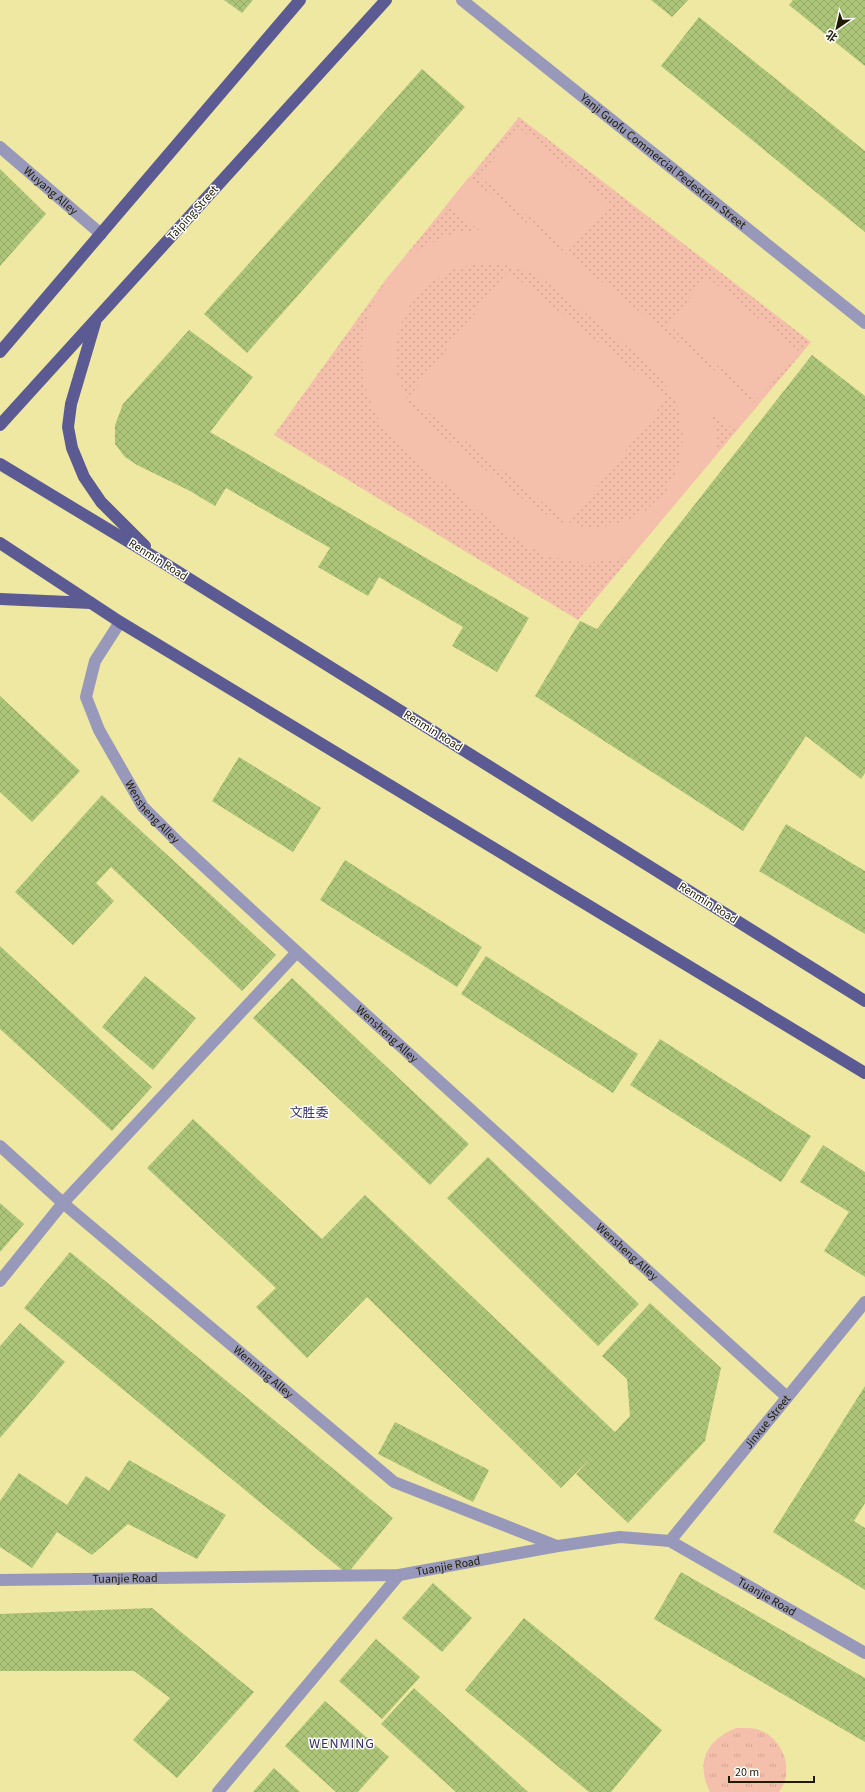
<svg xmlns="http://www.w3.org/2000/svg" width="865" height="1792" viewBox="0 0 865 1792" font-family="'Source Sans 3','Noto Sans SC',sans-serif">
<defs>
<pattern id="grass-tufts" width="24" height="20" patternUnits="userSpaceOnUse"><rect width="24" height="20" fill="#f5c0ab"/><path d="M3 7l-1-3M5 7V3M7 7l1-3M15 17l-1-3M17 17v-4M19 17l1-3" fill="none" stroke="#d2a491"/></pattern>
<pattern id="park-dots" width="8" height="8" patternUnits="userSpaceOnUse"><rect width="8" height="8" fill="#f5c0ab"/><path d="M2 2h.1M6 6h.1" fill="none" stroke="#d2a491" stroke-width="1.8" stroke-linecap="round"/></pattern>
<pattern id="building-cross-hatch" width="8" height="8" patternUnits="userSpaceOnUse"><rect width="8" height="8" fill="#acc578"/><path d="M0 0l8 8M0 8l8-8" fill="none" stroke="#94a966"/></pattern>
</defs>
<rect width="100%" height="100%" fill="#eee8a2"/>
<!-- grass -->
<path fill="url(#grass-tufts)" d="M 736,1728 C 746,1728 756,1727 764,1732 C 785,1743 794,1773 779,1792 L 710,1792 C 695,1762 707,1740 736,1728 Z"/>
<!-- park -->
<polygon fill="url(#park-dots)" points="519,117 811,342 578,620 274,435 387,278"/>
<!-- pitch -->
<g fill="#f5c0ab" fill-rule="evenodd">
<polygon points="519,128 610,202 570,250 479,176"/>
<path d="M 469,177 L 758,405 L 736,431 L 712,412 L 717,440 L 717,454 L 634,553 L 625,558 L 585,563 L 546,556 L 511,536 L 410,457 L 383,428 L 366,392 L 361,352 L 368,313 L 387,278 L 417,250 L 453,233 L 479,230 L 447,204 ZM 481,263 L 510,266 L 535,273 L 650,365 L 664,382 L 678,407 L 683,436 L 679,465 L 666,491 L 645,511 L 619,524 L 590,528 L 560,522 L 533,507 L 427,424 L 407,400 L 396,371 L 396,340 L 406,311 L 424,287 L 451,270 Z"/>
<polygon points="508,271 668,397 569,523 409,397"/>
<polygon points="707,277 799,351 759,399 668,325"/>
</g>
<!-- building -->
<g fill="url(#building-cross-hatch)">
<polygon points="224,0 253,0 242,13"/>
<polygon points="651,0 688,0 672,17"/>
<polygon points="793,0 865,0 865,66 789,5"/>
<polygon points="699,17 865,151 865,232 661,66"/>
<polygon points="422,69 465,107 247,353 204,314"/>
<polygon points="0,169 46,214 0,266"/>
<polygon points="189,330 253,377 210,432 529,618 497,672 452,646 463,627 379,577 368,596 318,567 330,548 226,488 215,506 190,491 137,465 125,457 115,444 115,425 123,404"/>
<polygon points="812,355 865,396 865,773 861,779 806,736 743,831 535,696 580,621 597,629"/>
<polygon points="0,696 80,771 32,822 0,792"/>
<polygon points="239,757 321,808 293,852 212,801"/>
<polygon points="102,795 276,955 242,991 111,867 96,883 114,901 73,945 15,892"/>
<polygon points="786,824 865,871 865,934 759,871"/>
<polygon points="345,860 482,947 457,987 320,900"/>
<polygon points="0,946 152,1087 112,1131 0,1029"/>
<polygon points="486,956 638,1054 613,1093 461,994"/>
<polygon points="145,976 196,1018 153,1070 102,1027"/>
<polygon points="292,978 469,1144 430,1185 253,1018"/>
<polygon points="660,1039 811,1136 781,1182 630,1085"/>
<polygon points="193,1119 322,1239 365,1195 615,1432 630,1416 627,1379 602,1356 650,1303 721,1368 705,1441 628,1523 576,1474 593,1455 561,1488 367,1297 307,1358 256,1307 276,1288 147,1168"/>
<polygon points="823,1145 865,1172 865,1277 824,1251 849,1212 800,1182"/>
<polygon points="488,1157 639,1304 598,1346 447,1198"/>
<polygon points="0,1203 24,1224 0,1252"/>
<polygon points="70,1252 393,1518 347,1574 24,1308"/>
<polygon points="20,1323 65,1362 0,1438 0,1346"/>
<polygon points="865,1386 865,1503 854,1521 865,1528 865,1590 773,1532"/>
<polygon points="395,1422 489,1470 473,1502 378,1454"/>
<polygon points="129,1460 226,1515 197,1559 128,1524 92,1555 57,1532 32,1568 0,1547 0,1501 19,1473 67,1505 86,1476 109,1491"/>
<polygon points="681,1572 865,1678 865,1742 654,1619"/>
<polygon points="433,1583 472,1618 442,1652 402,1618"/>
<polygon points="152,1608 254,1692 177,1778 133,1740 170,1698 134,1671 0,1671 0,1614"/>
<polygon points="524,1618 662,1730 611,1792 589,1792 465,1690"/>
<polygon points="376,1639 420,1677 382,1719 339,1681"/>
<polygon points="414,1688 528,1792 456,1792 381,1724"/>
<polygon points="325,1701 389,1757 358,1792 336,1792 285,1746"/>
<polygon points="274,1768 300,1792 253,1792"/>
</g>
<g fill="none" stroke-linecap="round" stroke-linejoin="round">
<!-- minor -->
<g stroke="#9899ba" stroke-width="12">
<path id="s1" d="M 462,0 L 865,323"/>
<path id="s2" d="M 0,147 L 101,234"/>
<path id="s3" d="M 120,622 L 95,661 L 86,697 L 99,730 L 143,807 L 180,844 L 297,952 L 787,1397"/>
<path id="s4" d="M 0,1146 L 63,1203 L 394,1482 L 557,1546"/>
<polyline points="0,1281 63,1203 297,952"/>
<path id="s5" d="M 670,1541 L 865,1302"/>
<path id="s6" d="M 0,1580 L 399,1575 L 558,1546 L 620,1537 L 670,1541 L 865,1653"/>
<polyline points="218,1792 399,1575"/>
</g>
<!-- major -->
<g stroke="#5b5a92" stroke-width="12">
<polyline points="95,323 71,404 68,427 72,448 84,477 101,502 145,546"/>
<polyline points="0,352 300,0"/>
<polyline points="0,425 386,0"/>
<polyline points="0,464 159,560 865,1001"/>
<polyline points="0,543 120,622 865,1073"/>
<polyline points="0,599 91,603"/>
</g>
</g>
<g text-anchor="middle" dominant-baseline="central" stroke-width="3" stroke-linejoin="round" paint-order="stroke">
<!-- street labels -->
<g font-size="12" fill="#1e1b01" stroke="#fff">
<text stroke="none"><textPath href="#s1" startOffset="258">Yanji Guofu Commercial Pedestrian Street</textPath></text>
<text stroke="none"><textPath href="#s2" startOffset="67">Wuyang Alley</textPath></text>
<text transform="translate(193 213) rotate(-48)">Taiping Street</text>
<text transform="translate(158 560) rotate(32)">Renmin Road</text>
<text transform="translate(433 731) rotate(32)">Renmin Road</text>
<text stroke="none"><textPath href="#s3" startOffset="217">Wensheng Alley</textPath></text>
<text transform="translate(708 903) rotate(32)">Renmin Road</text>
<text stroke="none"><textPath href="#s3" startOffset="541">Wensheng Alley</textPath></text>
<text stroke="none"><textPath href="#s3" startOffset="865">Wensheng Alley</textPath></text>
<text stroke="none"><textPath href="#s4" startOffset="347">Wenming Alley</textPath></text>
<text stroke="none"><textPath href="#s5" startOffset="154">Jinxue Street</textPath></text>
<text stroke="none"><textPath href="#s6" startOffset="449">Tuanjie Road</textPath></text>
<text stroke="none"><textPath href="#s6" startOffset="125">Tuanjie Road</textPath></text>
<text stroke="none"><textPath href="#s6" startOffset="785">Tuanjie Road</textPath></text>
</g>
<!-- neighbourhood labels -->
<g font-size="13" fill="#36316d" stroke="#fff">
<text x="309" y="1113">文胜委</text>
</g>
<!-- quarter labels -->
<g font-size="14" letter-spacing="1" fill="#36316d" stroke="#fff">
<text x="342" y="1744">WENMING</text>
</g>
</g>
<!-- north arrow -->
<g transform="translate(837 28) rotate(214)" stroke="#ffffff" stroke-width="3" paint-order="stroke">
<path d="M0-3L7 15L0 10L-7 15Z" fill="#1e1b01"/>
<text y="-6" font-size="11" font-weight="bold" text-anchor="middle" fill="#1e1b01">北</text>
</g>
<!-- scale -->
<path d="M729 1776v6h85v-6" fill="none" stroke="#1e1b01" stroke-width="2"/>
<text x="735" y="1776" font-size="12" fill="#1e1b01" stroke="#ffffff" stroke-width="3" paint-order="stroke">20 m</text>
</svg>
